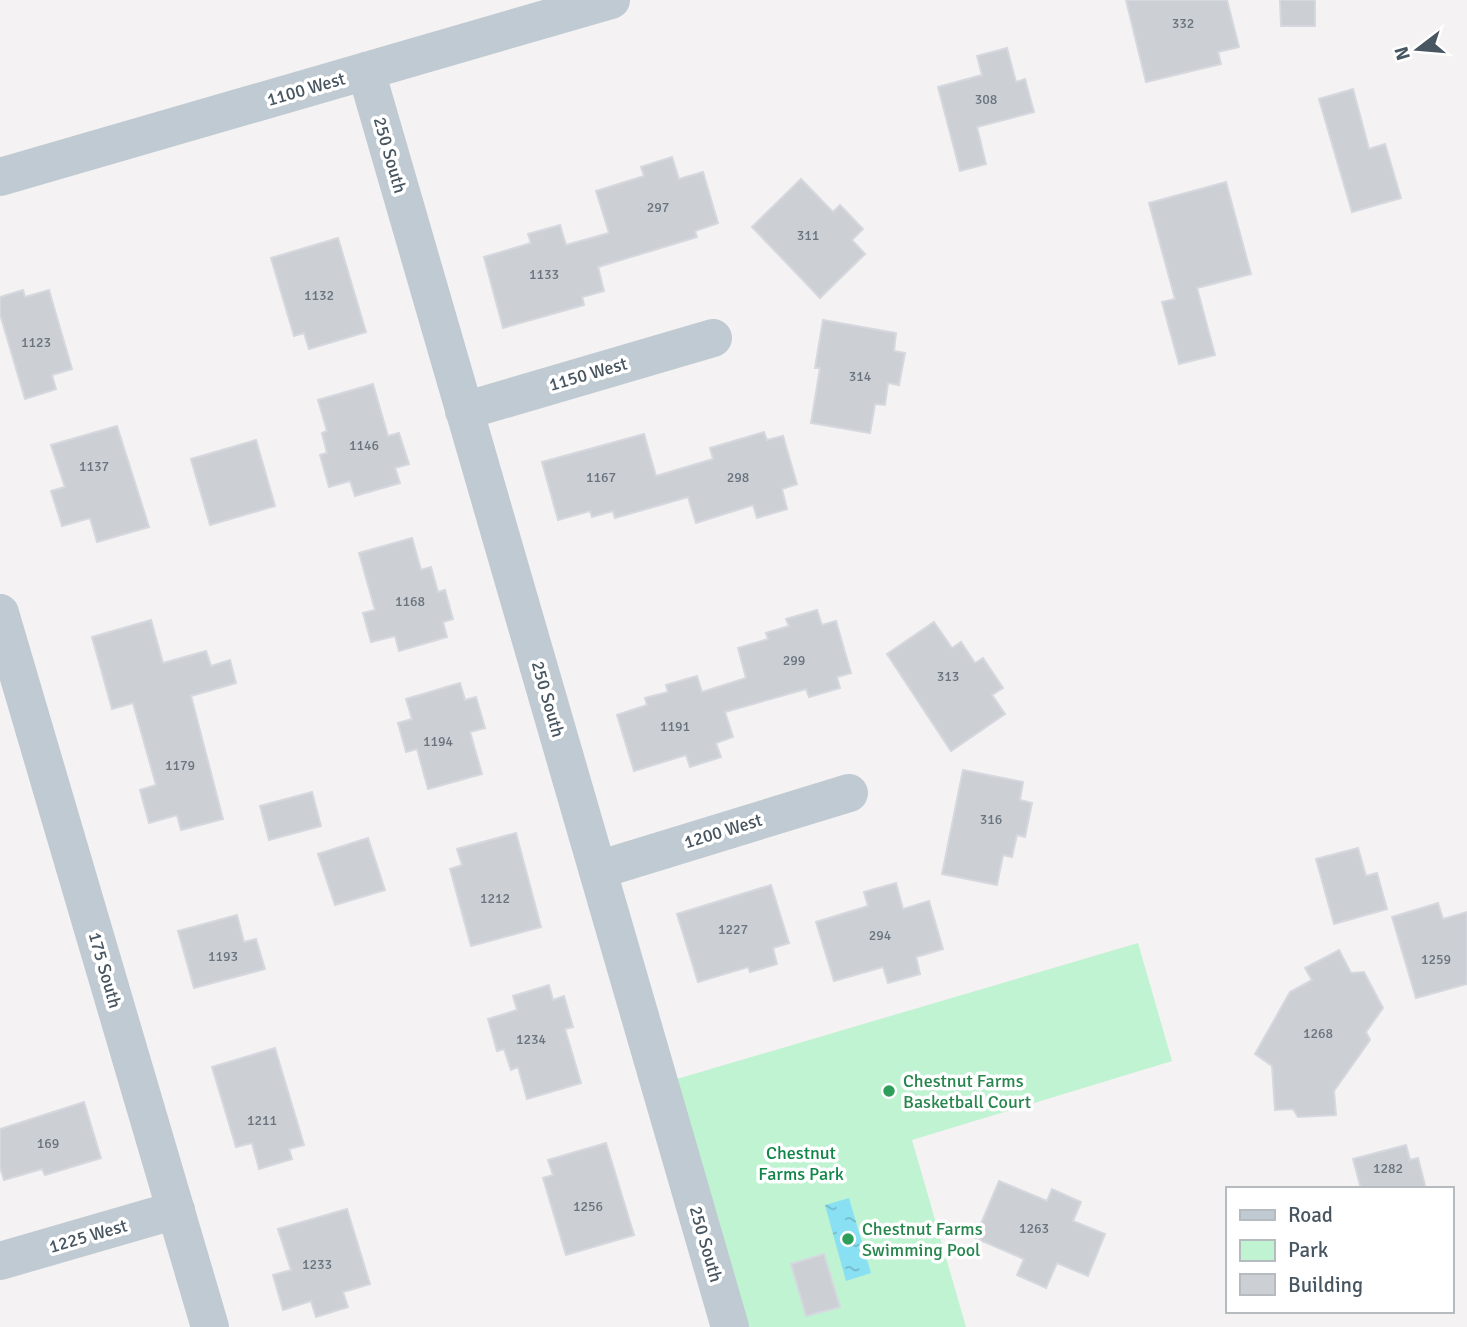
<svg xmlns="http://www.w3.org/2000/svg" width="1467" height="1327" viewBox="0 0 1467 1327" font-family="Signika,sans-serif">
<defs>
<pattern id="water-ripples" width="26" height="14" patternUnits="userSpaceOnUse" patternTransform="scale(1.75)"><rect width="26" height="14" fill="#89e0f3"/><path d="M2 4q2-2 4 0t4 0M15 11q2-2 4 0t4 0" fill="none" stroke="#72b8c8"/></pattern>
</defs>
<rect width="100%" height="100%" fill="#f4f2f2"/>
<!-- park -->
<polygon fill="#bff3d2" points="1138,943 1172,1061 912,1140 966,1327 731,1327 660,1084"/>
<!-- water -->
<polygon fill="url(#water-ripples)" points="849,1198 871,1273 846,1281 825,1205"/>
<!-- building -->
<g fill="#cccfd4" stroke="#d5d8de" stroke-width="2">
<polygon points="1126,0 1227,0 1239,47 1218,52 1221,64 1146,82"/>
<polygon points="1280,0 1315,0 1315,26 1281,26"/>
<polygon points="1007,48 1016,82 1025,79 1034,112 977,127 986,164 960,171 938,87 982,75 977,56"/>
<polygon points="1353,89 1369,149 1385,144 1401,198 1352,212 1319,99"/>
<polygon points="672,157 679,179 703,172 718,223 695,231 697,237 598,267 604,291 582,297 584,305 503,328 484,257 531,243 528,234 560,225 566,245 609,233 596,191 644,176 641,167"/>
<polygon points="801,179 833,212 840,205 863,229 852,240 865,254 820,298 752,227"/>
<polygon points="1226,182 1251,274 1197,288 1215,355 1179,364 1162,302 1175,299 1149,203"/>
<polygon points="338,238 366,332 309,349 304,333 294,336 271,258"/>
<polygon points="23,290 25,297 49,290 72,369 52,375 56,389 25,399 0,314 0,297"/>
<polygon points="823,320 896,333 894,351 905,353 899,385 888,383 885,405 875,404 870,433 811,423 820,368 815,368"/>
<polygon points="373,384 388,436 399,433 409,464 395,468 400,483 355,496 350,481 329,487 320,455 327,453 322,433 327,431 318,400"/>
<polygon points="117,426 149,527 97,542 90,518 62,526 51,491 65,487 51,445"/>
<polygon points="764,432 767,440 783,436 797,484 782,489 787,509 757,518 753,505 696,523 688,497 615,518 613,511 592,517 590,511 558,520 542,462 644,434 656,476 713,459 710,448"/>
<polygon points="256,440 275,506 210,525 191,459"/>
<polygon points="412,538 421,570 431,567 438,592 445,590 453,619 443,622 447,637 399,651 395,636 371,642 363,613 375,610 359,553"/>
<polygon points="817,610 822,625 836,621 851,673 837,677 840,688 809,697 806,689 725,712 733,737 716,743 721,757 690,767 686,755 634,771 617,715 647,705 645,698 668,692 666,685 697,676 702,692 746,678 738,648 768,639 766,633 789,626 786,619"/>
<polygon points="151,620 163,663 206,651 211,666 230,660 236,683 191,696 223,819 181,830 177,815 149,823 140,790 156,785 133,703 112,709 92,637"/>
<polygon points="934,622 952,648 961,642 975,663 983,658 1003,688 992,695 1005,714 951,751 887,654"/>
<polygon points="460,683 465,700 476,697 485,728 470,732 482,774 428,789 417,749 406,752 398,723 412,719 406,699"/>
<polygon points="963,770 1023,782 1020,800 1032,803 1025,837 1017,835 1012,857 1003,855 997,885 942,874"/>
<polygon points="312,792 321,826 269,840 260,806"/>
<polygon points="516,833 541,927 471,946 450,869 462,865 457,849"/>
<polygon points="368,838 385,890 335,905 318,854"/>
<polygon points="1358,848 1366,876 1377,873 1387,909 1334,924 1316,859"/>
<polygon points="896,883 903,909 929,901 943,949 916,957 920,974 888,983 883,967 834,981 816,922 868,906 864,892"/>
<polygon points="771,885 789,943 773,948 777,964 750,972 748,967 698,982 677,914"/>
<polygon points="1438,903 1443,919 1467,912 1467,984 1416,998 1392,917"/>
<polygon points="237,915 244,942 256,939 265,969 194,988 178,931"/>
<polygon points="1339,950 1351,973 1364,972 1383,1008 1366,1032 1370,1040 1334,1091 1336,1115 1298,1117 1293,1109 1275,1110 1272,1066 1255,1054 1290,992 1312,980 1305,968"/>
<polygon points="549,985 553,1000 564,996 573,1027 565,1029 581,1083 527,1099 518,1067 511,1070 504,1049 497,1051 488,1019 517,1010 513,996"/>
<polygon points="275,1048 304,1145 289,1149 292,1159 259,1169 252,1143 236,1147 212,1067"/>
<polygon points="84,1102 101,1158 45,1175 42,1169 4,1180 0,1167 0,1129"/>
<polygon points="606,1143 634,1235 566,1255 543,1178 553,1175 548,1160"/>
<polygon points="1406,1145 1410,1160 1418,1158 1426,1189 1361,1189 1353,1159"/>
<polygon points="999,1181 1047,1201 1052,1189 1081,1202 1073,1221 1105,1234 1088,1276 1057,1263 1046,1288 1017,1275 1024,1259 975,1238"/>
<polygon points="347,1209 370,1284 343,1292 348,1307 316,1317 311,1301 283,1310 273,1275 291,1270 278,1229"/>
<polygon points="824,1254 840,1307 806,1316 791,1264"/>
</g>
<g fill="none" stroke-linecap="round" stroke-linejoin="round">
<!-- minor -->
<g stroke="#bfcad2" stroke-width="38">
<polyline points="366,71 730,1327"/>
<polyline points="0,177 611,0"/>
<polyline points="464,411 713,338"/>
<polyline points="0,613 210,1327"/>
<polyline points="598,870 849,793"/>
<polyline points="0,1261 176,1210"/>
</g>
</g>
<!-- markers -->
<g fill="#2e9e5b" stroke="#fff" stroke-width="2.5">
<circle cx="889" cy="1091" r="7"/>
<circle cx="848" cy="1239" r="7"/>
</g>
<g text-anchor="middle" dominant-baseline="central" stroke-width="7" stroke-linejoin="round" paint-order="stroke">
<!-- number labels -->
<g font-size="14" fill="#69747e">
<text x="1183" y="23">332</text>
<text x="986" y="99">308</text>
<text x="658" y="207">297</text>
<text x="808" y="235">311</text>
<text x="544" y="274">1133</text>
<text x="319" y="295">1132</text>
<text x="36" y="342">1123</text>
<text x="860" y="376">314</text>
<text x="364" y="445">1146</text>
<text x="94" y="466">1137</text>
<text x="601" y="477">1167</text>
<text x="738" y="477">298</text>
<text x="410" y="601">1168</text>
<text x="794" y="660">299</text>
<text x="948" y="676">313</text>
<text x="675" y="726">1191</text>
<text x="438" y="741">1194</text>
<text x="180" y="765">1179</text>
<text x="991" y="819">316</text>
<text x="495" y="898">1212</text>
<text x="733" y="929">1227</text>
<text x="880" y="935">294</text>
<text x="223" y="956">1193</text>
<text x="1436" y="959">1259</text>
<text x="1318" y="1033">1268</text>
<text x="531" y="1039">1234</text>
<text x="262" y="1120">1211</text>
<text x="48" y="1143">169</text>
<text x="1388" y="1168">1282</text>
<text x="588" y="1206">1256</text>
<text x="1034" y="1228">1263</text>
<text x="317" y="1264">1233</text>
</g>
<!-- street labels -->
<g font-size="18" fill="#485661" stroke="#fff">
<text transform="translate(306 89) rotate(-16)">1100 West</text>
<text transform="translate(390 155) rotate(74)">250 South</text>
<text transform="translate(588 374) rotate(-16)">1150 West</text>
<text transform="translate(548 699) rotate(74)">250 South</text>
<text transform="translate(723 831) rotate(-17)">1200 West</text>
<text transform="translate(105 970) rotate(74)">175 South</text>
<text transform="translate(88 1236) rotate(-16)">1225 West</text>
<text transform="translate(706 1244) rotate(74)">250 South</text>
</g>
<!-- leisure labels -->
<g font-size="18" fill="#27864d" stroke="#fff" text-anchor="start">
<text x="903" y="1081">Chestnut Farms<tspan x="903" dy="21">Basketball Court</tspan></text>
<text x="862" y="1229">Chestnut Farms<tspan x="862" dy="21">Swimming Pool</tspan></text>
</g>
<!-- park labels -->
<g font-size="18" fill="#108548" stroke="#fff">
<text x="801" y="1153">Chestnut<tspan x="801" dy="21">Farms Park</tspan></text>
</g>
</g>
<!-- legend -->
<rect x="1226" y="1187" width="228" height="126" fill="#ffffff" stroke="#b6bbc0" stroke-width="2"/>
<rect x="1240" y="1210" width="35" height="10" fill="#bfcad2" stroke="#b6bbc0" stroke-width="2"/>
<text x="1288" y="1222" font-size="21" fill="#485661">Road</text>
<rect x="1240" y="1240" width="35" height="21" fill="#bff3d2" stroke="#b6bbc0" stroke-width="2"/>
<text x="1288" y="1257" font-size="21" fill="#485661">Park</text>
<rect x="1240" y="1274" width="35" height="21" fill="#cccfd4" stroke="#b6bbc0" stroke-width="2"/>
<text x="1288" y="1292" font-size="21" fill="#485661">Building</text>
<!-- north arrow -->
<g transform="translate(1418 49) rotate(254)" stroke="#ffffff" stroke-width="5" paint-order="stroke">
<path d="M0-5L12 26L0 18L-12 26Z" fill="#485661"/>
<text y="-10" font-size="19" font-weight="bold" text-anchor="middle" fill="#485661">N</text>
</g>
</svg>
